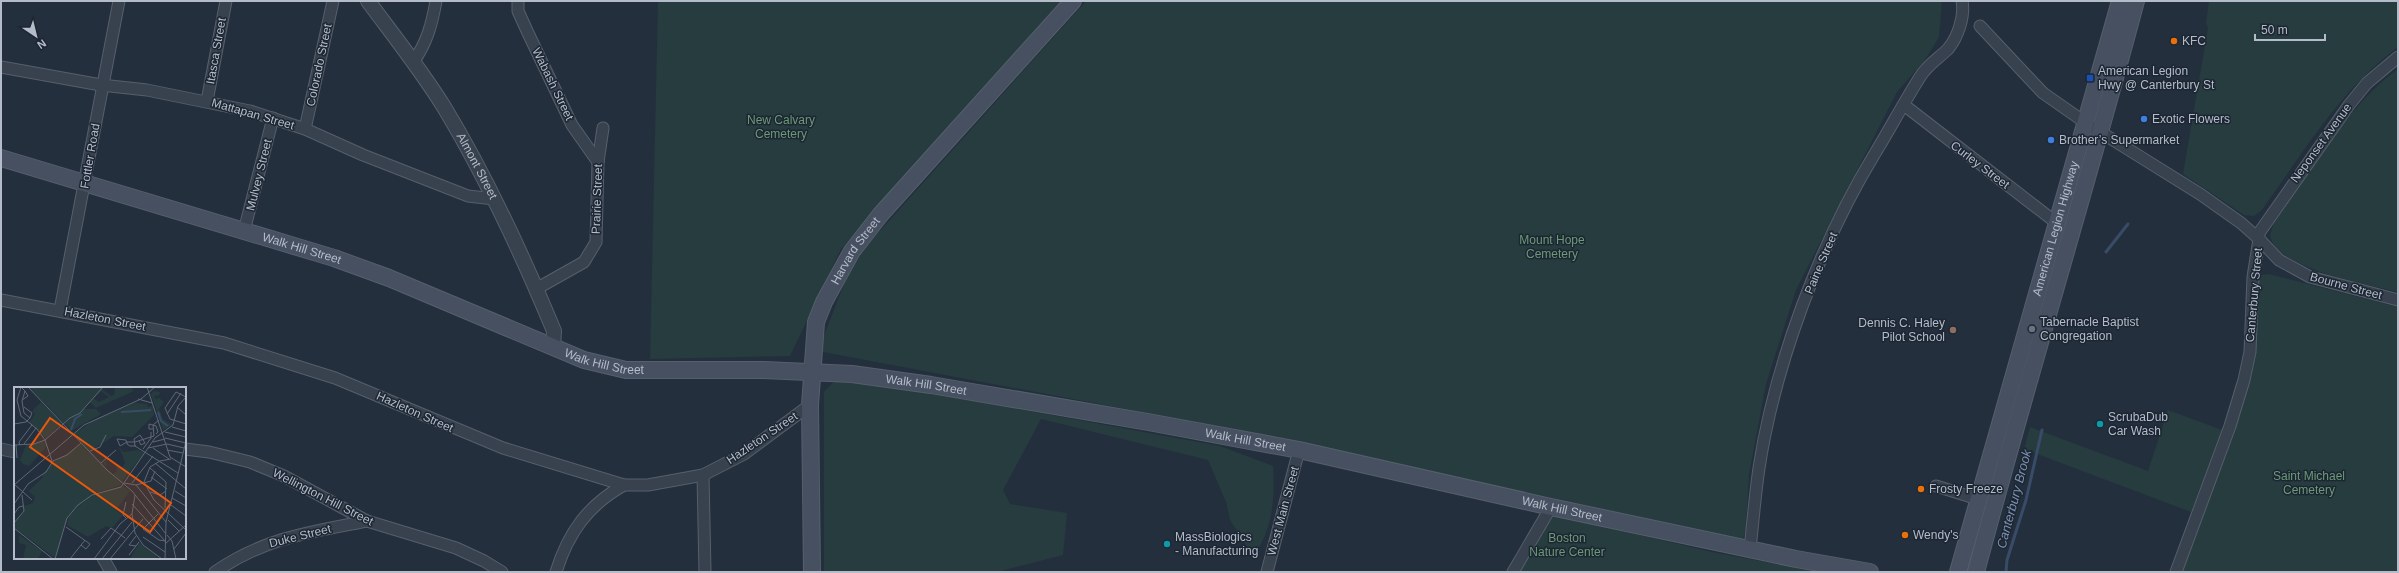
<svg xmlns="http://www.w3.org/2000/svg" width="2399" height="573" viewBox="0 0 2399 573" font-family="Helvetica,sans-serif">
<rect width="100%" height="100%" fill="#242f3e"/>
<!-- green -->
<g fill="#263c3f">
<polygon points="658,1 1061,1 841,249 790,356 650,359"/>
<polygon points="1086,1 1942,1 1939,37 1925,60 1897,92 1796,290 1766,384 1749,475 1746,527 1743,540 1275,437 818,351 853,261"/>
<path d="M 2209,1 L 2398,1 L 2398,47 C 2340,90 2303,153 2261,211 L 2254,216 L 2244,215 L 2183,174 L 2208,28 L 2206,23 Z"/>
<path d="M 2398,69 L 2398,292 C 2370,285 2275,269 2270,235 L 2274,223 C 2311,171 2346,107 2398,69 Z"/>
<polygon points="2268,274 2398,307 2398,572 2182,572 2249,384 2257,341 2258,281 2261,275"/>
<path d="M 839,376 L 1220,446 L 1273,466 C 1275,495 1273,525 1258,549 L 1249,549 L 1230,520 L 1226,502 L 1208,460 L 1041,419 L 1003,490 L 1010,504 L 1067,513 L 1063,555 L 996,572 L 824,572 L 824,392 Z"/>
<polygon points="2168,410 2222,430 2191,512 2024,449 2030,427 2148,471"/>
<polygon points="1554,515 1712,552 1818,572 1520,572"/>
</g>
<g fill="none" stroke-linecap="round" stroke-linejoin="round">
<!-- stream -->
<g stroke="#394c67" stroke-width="3">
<polyline points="2106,252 2128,224"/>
<polyline points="2006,572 2007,560 2026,500 2042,430"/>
</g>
<!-- minor casing -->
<g stroke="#565f6c" stroke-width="13">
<g id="minor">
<polyline points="518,1 518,11 528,33 572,125 598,162"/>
<polyline points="1980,26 2043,93 2086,123 2200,194 2241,223 2259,239 2253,277 2250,352 2244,380 2230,426 2176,572"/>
<polyline points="2398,57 2367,83 2349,105 2259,233 2259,239 2279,260 2310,277 2398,300"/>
<path d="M 414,61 C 427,42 432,24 436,1"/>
<polyline points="1,67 101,85 147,90 250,111 305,129 363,155 468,196 494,199"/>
<polyline points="207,101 226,1"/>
<polyline points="1904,105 2058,224"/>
<polyline points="305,129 333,1"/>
<polyline points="244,231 273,118"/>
<polyline points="536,289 584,262 596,242 598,162 603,128"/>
<polyline points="1,300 224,343 335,378 503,448 624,485 648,485 703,475 744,454 810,405"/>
<polyline points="60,310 119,1"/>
<polyline points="1,449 15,452"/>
<polyline points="185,449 209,452 250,462 284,476 367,521 456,548 484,561 502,572"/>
<polyline points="703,475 705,572"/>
<polyline points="1936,486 1978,499"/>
<path d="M 1750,549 C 1753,522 1755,495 1759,468 C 1775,364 1820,244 1874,155 C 1890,129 1904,102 1920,77 C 1927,65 1939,58 1948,49 C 1958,37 1965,16 1962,1"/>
<polyline points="103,558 111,572"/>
<path d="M 215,572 C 264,538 310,532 367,521"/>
<path d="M 556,572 C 568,533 588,505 624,485"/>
<polyline points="1267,572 1299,450"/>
<polyline points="1513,572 1551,507"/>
</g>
</g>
<!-- tertiary casing -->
<g stroke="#565f6c" stroke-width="16">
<g id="tertiary">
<path id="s1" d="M 368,1 C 394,36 421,70 444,107 C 487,178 522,254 554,331 L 553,347"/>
</g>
</g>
<!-- secondary casing -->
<g stroke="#565f6c" stroke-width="18">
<g id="secondary">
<path id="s2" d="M 1,158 L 334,258 L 389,278 L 584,360 L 626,370 L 764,370 L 852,374 L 931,385 L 1148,422 L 1299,450 L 1551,507 L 1796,559 L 1870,572"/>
<path id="s3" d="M 812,572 L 810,405 L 816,322 L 824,302 L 852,251 L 881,214 L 1073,1"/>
<path id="s4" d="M 1958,572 L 2120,1"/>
<path d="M 1976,572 C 2027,381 2085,192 2136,1"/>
</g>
</g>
<!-- minor -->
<use href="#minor" stroke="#38414e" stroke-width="11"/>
<!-- tertiary -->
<use href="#tertiary" stroke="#38414e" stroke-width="14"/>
<!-- secondary -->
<use href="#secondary" stroke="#465061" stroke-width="16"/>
</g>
<!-- markers -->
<g fill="#e8710a" stroke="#1d2633" stroke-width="1.5">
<circle cx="2174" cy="41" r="4"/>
<circle cx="1921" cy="489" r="4"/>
<circle cx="1905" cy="535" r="4"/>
</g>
<rect fill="#1a4fb4" stroke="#1d2633" stroke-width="1.5" x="2086" y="74" width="8" height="8" rx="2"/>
<g fill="#3f7fe0" stroke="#1d2633" stroke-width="1.5">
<circle cx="2144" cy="119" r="4"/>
<circle cx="2051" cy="140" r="4"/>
</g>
<circle fill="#6b7280" stroke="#1d2633" stroke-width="1.5" cx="2032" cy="329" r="4"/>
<circle fill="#8d6e63" stroke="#1d2633" stroke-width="1.5" cx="1953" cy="330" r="4"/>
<g fill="#0f9aa8" stroke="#1d2633" stroke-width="1.5">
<circle cx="2100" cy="424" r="4"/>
<circle cx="1167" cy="544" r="4"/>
</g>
<g text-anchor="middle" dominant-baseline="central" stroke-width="3" stroke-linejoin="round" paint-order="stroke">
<!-- poi labels -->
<g font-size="12" fill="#b4bcc9" stroke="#1d2633" text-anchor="start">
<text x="2182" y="41">KFC</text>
<text x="2098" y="71">American Legion<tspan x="2098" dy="14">Hwy @ Canterbury St</tspan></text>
<text x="2152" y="119">Exotic Flowers</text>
<text x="2059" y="140">Brother’s Supermarket</text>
<text x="2040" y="322">Tabernacle Baptist<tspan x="2040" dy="14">Congregation</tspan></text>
<text x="1945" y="323" text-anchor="end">Dennis C. Haley<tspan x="1945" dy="14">Pilot School</tspan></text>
<text x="2108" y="417">ScrubaDub<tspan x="2108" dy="14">Car Wash</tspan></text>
<text x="1929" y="489">Frosty Freeze</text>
<text x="1913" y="535">Wendy's</text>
<text x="1175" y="537">MassBiologics<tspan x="1175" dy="14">- Manufacturing</tspan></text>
</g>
<!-- street labels -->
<g font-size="12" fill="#b4bcc9" stroke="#1d2633">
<text transform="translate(216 51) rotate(-80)">Itasca Street</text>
<text transform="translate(319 65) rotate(-78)">Colorado Street</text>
<text transform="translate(553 84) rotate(64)">Wabash Street</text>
<text transform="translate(253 114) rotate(16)">Mattapan Street</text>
<text transform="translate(2321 143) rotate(-54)">Neponset Avenue</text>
<text transform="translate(90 156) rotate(-80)">Fottler Road</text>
<text transform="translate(1980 165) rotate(37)">Curley Street</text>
<text stroke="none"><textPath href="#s1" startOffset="198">Almont Street</textPath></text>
<text transform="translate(259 175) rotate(-76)">Mulvey Street</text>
<text transform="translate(597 199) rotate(-88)">Prairie Street</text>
<text stroke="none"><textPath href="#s4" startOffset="357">American Legion Highway</textPath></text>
<text stroke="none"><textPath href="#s2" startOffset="314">Walk Hill Street</textPath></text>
<text stroke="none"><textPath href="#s3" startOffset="332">Harvard Street</textPath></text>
<text transform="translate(1821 263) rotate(-67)">Paine Street</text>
<text transform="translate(2346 286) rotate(15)">Bourne Street</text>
<text transform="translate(2254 295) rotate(-85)">Canterbury Street</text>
<text transform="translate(105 319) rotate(11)">Hazleton Street</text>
<text stroke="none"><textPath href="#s2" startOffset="638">Walk Hill Street</textPath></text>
<text stroke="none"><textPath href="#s2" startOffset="962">Walk Hill Street</textPath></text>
<text transform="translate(415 412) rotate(24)">Hazleton Street</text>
<text transform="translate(762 438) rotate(-34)">Hazleton Street</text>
<text stroke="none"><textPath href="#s2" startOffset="1286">Walk Hill Street</textPath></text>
<text transform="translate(323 497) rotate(27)">Wellington Hill Street</text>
<text stroke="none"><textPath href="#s2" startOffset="1610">Walk Hill Street</textPath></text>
<text transform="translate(1283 511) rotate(-75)">West Main Street</text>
<text transform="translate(300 536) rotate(-14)">Duke Street</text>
</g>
<!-- park labels -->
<g font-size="12" fill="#6b9a76" stroke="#1d2633">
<text x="781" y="120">New Calvary<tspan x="781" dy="14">Cemetery</tspan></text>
<text x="1552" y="240">Mount Hope<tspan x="1552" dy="14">Cemetery</tspan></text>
<text x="2309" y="476">Saint Michael<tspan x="2309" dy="14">Cemetery</tspan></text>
<text x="1567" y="538">Boston<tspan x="1567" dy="14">Nature Center</tspan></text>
</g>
<!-- water labels -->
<g font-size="13" font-style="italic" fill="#7c92b1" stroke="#1d2633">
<text transform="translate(2014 499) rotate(-75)">Canterbury Brook</text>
</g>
</g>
<!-- overview -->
<g transform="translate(14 387)">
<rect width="172" height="172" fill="#242f3e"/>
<path d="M 15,0 L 90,0 L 88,2 L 97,9 L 100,8 L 101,0 L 117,0 L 120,4 L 82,21 L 76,15 L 80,12 L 85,15 L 95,10 L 87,4 L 67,24 L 50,36 ZM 140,4 L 146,5 L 145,8 L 140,9 L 141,12 L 145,11 L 150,15 L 145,22 L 149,32 L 158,38 L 149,43 L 137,7 ZM 27,15 L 48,36 L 32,51 L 15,36 L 21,27 L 18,24 ZM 121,16 L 133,17 L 134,20 L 139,19 L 140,28 L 118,50 L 100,49 L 76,64 L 60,47 L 82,32 ZM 70,22 L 82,22 L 87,27 L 57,44 L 51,36 ZM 30,54 L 33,59 L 15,79 L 9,77 L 6,73 L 12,58 ZM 68,56 L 108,98 L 78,107 L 54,129 L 41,171 L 0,140 L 0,137 L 9,126 L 10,119 L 19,116 L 21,110 L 15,104 L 29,90 L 28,88 L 39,76 ZM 106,61 L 110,65 L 124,63 L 130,66 L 107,96 L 89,76 L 93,73 L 92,79 L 99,87 L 103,84 L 102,79 L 108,81 L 111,76 L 108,67 L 106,62 L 103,63 ZM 109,99 L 116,104 L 102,123 L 109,128 L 98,141 L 92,139 L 74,150 L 53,138 L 55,129 L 76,109 ZM 5,148 L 28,164 L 24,172 L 9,172 L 12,158 L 5,156 ZM 125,156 L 143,169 L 141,172 L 116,172 Z" fill="#263c3f"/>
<path fill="none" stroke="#394c67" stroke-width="2" d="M 107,25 L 137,23M 144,25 L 147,34 L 154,39M 57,43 L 61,32 L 68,27"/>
<path fill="none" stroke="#5e6776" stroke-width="1" d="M 14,0 L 93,83 L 118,104 L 152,147M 133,0 L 156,70 L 172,80M 172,10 L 162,5 L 151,21 L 156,32 L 172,37M 124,12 L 138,16M 8,13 L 14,9 L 11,4M 10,20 L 18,26 L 16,31M 163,20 L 172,28M 153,27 L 167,6M 0,37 L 12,35 L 16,31 L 10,26 L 8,14 L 11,4 L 7,0M 158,40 L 172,44M 140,42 L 135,42 L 135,37 L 142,39 L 144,45 L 142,47M 151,45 L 172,50M 151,51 L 172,56M 125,54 L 127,58 L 131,56 L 126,48 L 120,52 L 121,59 L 164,86M 139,55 L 151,52M 10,57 L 22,41M 0,58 L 20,57 L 31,53 L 23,42 L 7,29 L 3,13 L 7,0M 2,58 L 3,71M 6,58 L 5,55 L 18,38M 122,59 L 116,59 L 113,57 L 113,55 L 112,54 L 112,53 L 103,52 L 106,59 L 113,55 L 121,55 L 140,49 L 139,38 L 145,33M 134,61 L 153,57 L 170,61M 139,61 L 155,72M 129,62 L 137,51 L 137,45M 153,63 L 169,66M 76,64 L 86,60 L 92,48M 157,72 L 146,74 L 136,80 L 130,95 L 140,113 L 172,143M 38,74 L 31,53 L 56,31 L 66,26 L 89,0M 87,76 L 102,63M 141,76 L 172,102M 166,79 L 172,54M 136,81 L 152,95 L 151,121M 137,90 L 153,102M 110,96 L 122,98 L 152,135M 118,96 L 139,69M 0,97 L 18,113M 0,98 L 70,38 L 127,12 L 141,0M 122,98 L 137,94 L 141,84M 161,104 L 172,111M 136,105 L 146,108 L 152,104M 121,108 L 118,127 L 121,146 L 129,158 L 148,172M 158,111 L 172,119M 112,115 L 109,128 L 112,131M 0,117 L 14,97 L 32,85 L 39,74 L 53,68 L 67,56M 118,117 L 151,154M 157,118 L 172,129M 0,127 L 5,120 L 9,119M 144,127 L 129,142 L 145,153 L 151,154M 154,133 L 165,144M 0,136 L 10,124 L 8,108M 52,140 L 76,157 L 72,162 L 67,158M 0,141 L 39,172M 153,148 L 158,154 L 162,172M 122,149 L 115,158 L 122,159M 129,150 L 151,165M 87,152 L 97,141 L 111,151M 151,157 L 172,138M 160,162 L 172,146M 115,168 L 125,155M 41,172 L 53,131 L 64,118 L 78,108 L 107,100 L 141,51 L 159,38 L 164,19 L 172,10M 56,172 L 71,153M 80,172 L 106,137 L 118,127M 88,172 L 118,135M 96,172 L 129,132M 151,172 L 152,135 L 166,79"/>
<path fill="#e8590c" fill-opacity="0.15" stroke="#e8590c" stroke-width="2" d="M 36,31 L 157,116 L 136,145 L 16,60 Z"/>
<rect width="172" height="172" fill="none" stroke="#b4bcc9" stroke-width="2"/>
</g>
<!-- border -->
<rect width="2399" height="573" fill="none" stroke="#b4bcc9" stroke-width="4"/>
<!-- north arrow -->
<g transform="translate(36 36) rotate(145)" stroke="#1d2633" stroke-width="3" paint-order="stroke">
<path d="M0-3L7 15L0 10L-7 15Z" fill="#b4bcc9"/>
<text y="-6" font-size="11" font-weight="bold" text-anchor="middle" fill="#b4bcc9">N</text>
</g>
<!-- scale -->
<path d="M2255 34v6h70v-6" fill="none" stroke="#b4bcc9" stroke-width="2"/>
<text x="2261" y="34" font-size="12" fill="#b4bcc9" stroke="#1d2633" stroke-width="3" paint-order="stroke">50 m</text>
</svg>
